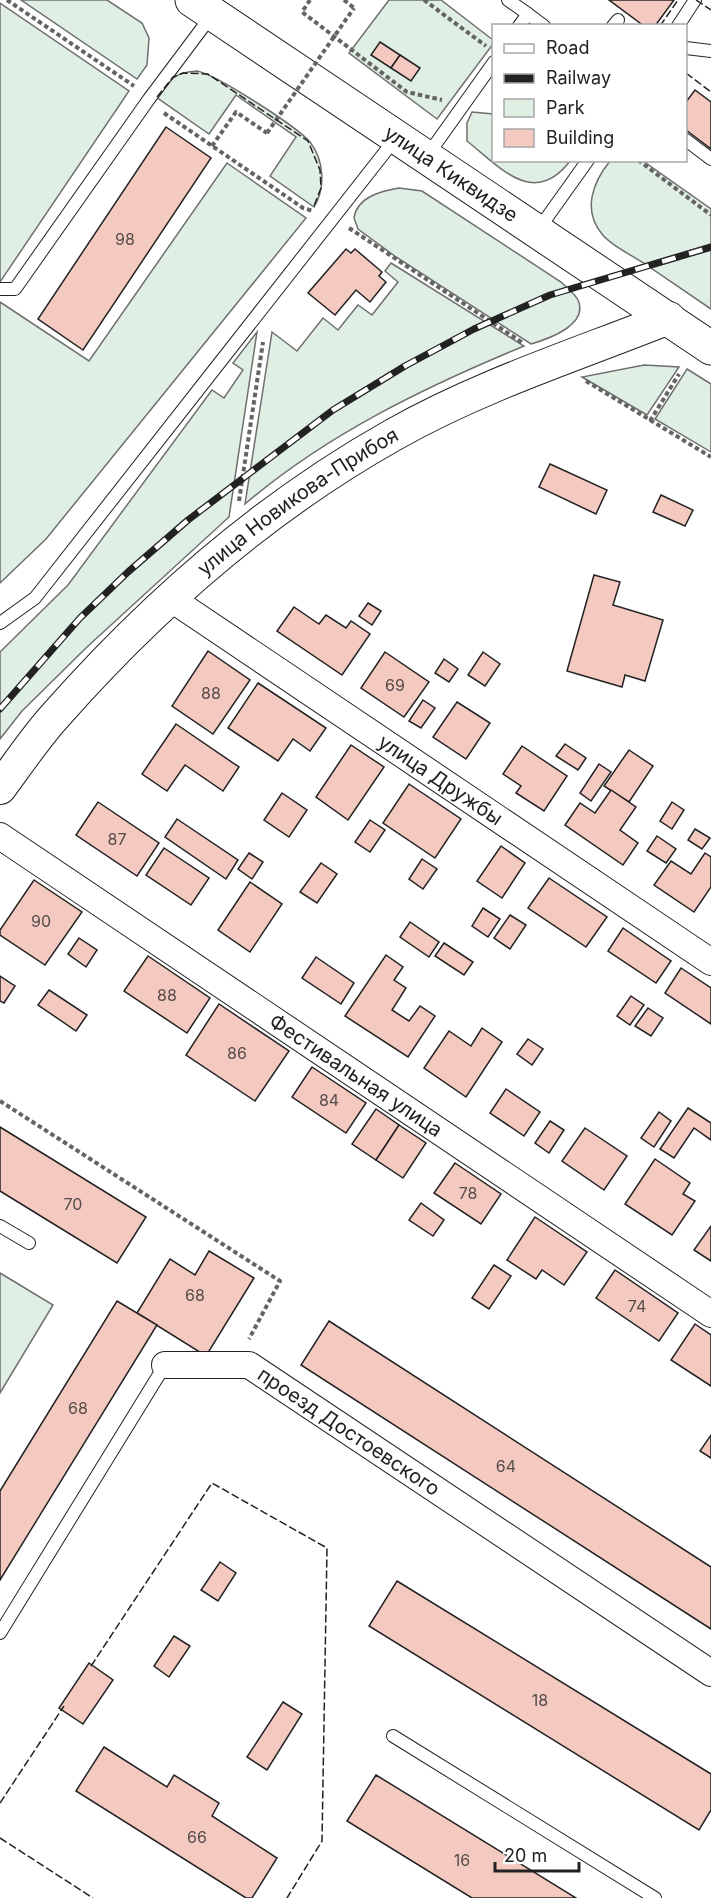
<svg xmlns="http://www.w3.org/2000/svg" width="711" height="1898" viewBox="0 0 711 1898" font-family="Inter,sans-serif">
<rect width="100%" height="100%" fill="#fff"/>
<!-- green -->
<g fill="#e0efe3" stroke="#6f6f6f" stroke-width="1.5">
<polygon points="21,0 107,0 142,23 149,38 147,65 137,79"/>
<polygon points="389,0 441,0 493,40 493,44 437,119 349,53"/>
<polygon points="0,3 129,91 0,282"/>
<path d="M 197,71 C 217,75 296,126 310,142 C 324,160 326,188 314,207 L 270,176 L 296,137 L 236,95 L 209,134 L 156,97 C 169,80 175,72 197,71 Z"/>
<path d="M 472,112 L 493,114 L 494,160 L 570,161 C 534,208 501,168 467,141 L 467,123 Z"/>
<path d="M 610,161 L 643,161 L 711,209 L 711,244 L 645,264 C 632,255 611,246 602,234 C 582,210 593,182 610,161 Z"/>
<polygon points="227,163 306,218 46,539 0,583 0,302 89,361"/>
<path d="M 399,188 L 422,191 L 561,282 C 567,288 574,293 578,300 C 589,325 548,339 531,344 L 396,257 L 358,229 L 354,218 C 357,197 381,191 399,188 Z"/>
<polygon points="711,250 711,309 651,268"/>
<path d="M 391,263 L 524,346 C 425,387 327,434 245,504 L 272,332 L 297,351 L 323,318 L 338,330 L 358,305 L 372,315 L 398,282 L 385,271 Z"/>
<polygon points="257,332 229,517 87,647 22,711 0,739 0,652 68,585 212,390 224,398 243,370 233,363"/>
<polygon points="644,365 679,367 647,415 582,377"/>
<polygon points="687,369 711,384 711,452 655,419"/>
<polygon points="0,1273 53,1305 0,1393"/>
</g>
<!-- building -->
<g fill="#f3c9c0" stroke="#222" stroke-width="1.5">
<polygon points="609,0 674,0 655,26 644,26"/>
<polygon points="380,42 400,55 391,68 371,55"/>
<polygon points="400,55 420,68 411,81 391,68"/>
<polygon points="695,90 711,102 711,149 686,130 686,102"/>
<polygon points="166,127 211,158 83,350 38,319"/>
<polygon points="346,249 351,253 355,249 382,272 379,276 386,282 370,302 356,290 335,315 308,293"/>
<polygon points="550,464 607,490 596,514 539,487"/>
<polygon points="661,495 693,510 685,526 653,512"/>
<polygon points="594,575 620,582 613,605 663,620 645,681 625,675 622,687 567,671"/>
<polygon points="368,603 381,611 372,625 359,616"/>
<polygon points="294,607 319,624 326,615 346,628 351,621 370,634 342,675 277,631"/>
<polygon points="208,651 250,680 213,734 172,706"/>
<polygon points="385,652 429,682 404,717 361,688"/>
<polygon points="483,652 500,664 485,686 468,675"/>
<polygon points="444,659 458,669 449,682 435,673"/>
<polygon points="258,683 326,728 310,751 293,739 278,761 228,728"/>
<polygon points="423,700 435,708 421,728 409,721"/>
<polygon points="457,702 490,723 466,759 433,737"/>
<polygon points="176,724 239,767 223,791 185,765 167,791 142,774"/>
<polygon points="565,744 586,758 578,770 556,756"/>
<polygon points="351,745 384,767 348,820 316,797"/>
<polygon points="522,746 567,776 544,811 516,793 521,786 503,774"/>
<polygon points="629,750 653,766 629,802 604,786"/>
<polygon points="599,764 611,772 591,801 580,793"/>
<polygon points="409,784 461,819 435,858 383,823"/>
<polygon points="611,790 636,807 620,830 638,843 623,865 565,825 580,803 595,813"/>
<polygon points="282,793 307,810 289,837 264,820"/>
<polygon points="98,802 159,843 137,876 76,835"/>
<polygon points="672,802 684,810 672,829 660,821"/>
<polygon points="177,819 238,860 226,879 165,837"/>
<polygon points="370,820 385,830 370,852 355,842"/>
<polygon points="695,829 710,838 702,849 688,840"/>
<polygon points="657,836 676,849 666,863 647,851"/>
<polygon points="501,846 525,863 502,898 477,881"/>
<polygon points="164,848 209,878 191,905 146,875"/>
<polygon points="249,853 263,862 252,879 238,869"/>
<polygon points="705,853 711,857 711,887 694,912 654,885 671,861 691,874"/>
<polygon points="422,859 437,869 423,889 409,879"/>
<polygon points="321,863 337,874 317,903 300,892"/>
<polygon points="549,878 607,917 586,947 528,908"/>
<polygon points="34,880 82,912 45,965 0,935 0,930"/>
<polygon points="250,882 282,904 250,952 218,930"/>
<polygon points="483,908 500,919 488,937 472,926"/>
<polygon points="510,915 526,925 510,949 494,938"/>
<polygon points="410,922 439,942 429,957 400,937"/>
<polygon points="623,928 671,961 656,983 608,951"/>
<polygon points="79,938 97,950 86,967 68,954"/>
<polygon points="444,943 473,962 464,975 435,956"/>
<polygon points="386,955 403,967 394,980 406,988 392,1010 409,1021 420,1006 435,1016 408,1057 345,1016"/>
<polygon points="148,956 210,998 187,1033 124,991"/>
<polygon points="316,957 354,983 341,1004 302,978"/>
<polygon points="681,968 711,988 711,1024 665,993"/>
<polygon points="0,976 15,986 4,1003 0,1001"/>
<polygon points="49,990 87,1015 76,1031 38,1005"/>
<polygon points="631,996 644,1005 630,1025 617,1016"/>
<polygon points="219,1004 289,1051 255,1101 186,1055"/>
<polygon points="648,1008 663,1018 651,1036 635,1026"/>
<polygon points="482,1028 502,1042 466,1097 424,1068 449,1031 471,1046"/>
<polygon points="528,1039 543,1049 532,1065 517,1054"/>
<polygon points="312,1067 366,1103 346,1133 292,1097"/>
<polygon points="506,1089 540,1112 524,1136 490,1113"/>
<polygon points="688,1108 711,1123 711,1140 694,1128 674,1158 660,1149"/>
<polygon points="376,1109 399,1125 376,1160 352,1144"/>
<polygon points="659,1112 671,1121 654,1147 641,1138"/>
<polygon points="550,1121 564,1130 549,1153 535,1143"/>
<polygon points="399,1125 426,1143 403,1178 376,1160"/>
<polygon points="0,1127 146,1217 117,1263 0,1191"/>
<polygon points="585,1128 627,1156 604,1190 562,1161"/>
<polygon points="655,1159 690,1183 683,1194 695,1201 672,1235 625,1204"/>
<polygon points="455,1163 501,1194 481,1224 434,1193"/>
<polygon points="421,1203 444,1220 433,1236 409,1220"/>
<polygon points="535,1217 587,1252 564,1285 542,1270 536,1279 507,1260"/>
<polygon points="711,1226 711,1261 694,1250"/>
<polygon points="209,1251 254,1278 206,1356 137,1313 170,1259 195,1275"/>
<polygon points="494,1265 511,1276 489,1309 472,1298"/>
<polygon points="615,1270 678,1313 659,1341 596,1298"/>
<polygon points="117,1301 157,1325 0,1580 0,1491"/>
<polygon points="329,1321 711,1567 711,1629 301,1365"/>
<polygon points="695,1324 711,1335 711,1386 671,1360"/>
<polygon points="711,1435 711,1458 700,1451"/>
<polygon points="220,1562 236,1573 218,1601 201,1590"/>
<polygon points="397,1581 711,1774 711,1810 699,1830 369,1626"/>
<polygon points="174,1636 190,1646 169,1677 154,1666"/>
<polygon points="89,1663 113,1680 83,1724 59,1708"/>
<polygon points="283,1702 302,1714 267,1770 247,1757"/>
<polygon points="104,1747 167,1787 174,1775 219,1803 212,1816 277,1858 252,1898 246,1898 76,1791"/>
<polygon points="376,1775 576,1898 472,1898 347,1821"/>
</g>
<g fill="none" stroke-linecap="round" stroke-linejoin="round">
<!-- service casing -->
<g stroke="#222" stroke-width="14">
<g id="service">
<polyline points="508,0 528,14 519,26"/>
<polyline points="528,14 544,26"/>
<polyline points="613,26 618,20"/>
<polyline points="678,26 695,0"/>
<polyline points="686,48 711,51"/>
<polyline points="686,140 711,159"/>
<polyline points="427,156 494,62"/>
<polyline points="538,230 588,160"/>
<polyline points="0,289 15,289 149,99 212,15"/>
<polyline points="0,623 35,598 396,138"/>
<polyline points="0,1226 29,1243"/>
<polyline points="0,1633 165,1365"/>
<polyline points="393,1736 655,1898"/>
</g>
</g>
<!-- minor casing -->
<g stroke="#222" stroke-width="28">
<g id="minor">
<path id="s1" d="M 170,598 L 711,962"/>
<path id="s2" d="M 0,836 L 711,1314"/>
<path id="s3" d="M 165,1365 L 249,1365 L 711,1673"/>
</g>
</g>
<!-- tertiary casing -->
<g stroke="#222" stroke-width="34">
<g id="tertiary">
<path id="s4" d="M 0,788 C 18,764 35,738 55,716 C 152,606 265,507 393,435 C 479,386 576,355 669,318"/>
</g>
</g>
<!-- primary casing -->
<g stroke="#222" stroke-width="35">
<g id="primary">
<path id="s5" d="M 192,0 L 711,348"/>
</g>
</g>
<!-- path -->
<g stroke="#646464" stroke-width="4" stroke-dasharray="4.5 3" stroke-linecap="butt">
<polyline points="7,0 134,86"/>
<polyline points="310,0 302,12 407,92 442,100"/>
<polyline points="344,0 354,8"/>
<polyline points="424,0 486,46"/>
<polyline points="164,113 303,208 313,211"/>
<polyline points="212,146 236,112 267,133"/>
<polyline points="638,160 711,215"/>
<polyline points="349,228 523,343"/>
<polyline points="586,381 711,457"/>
<polyline points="650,421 679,374"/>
<polyline points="239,501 263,342"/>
<polyline points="0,1101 280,1281 249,1339"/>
</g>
<!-- service -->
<use href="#service" stroke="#fff" stroke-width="12"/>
<!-- minor -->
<use href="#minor" stroke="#fff" stroke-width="26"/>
<!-- tertiary -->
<use href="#tertiary" stroke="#fff" stroke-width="32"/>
<!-- primary -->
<use href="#primary" stroke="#fff" stroke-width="33"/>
<!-- rail casing -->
<g stroke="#222" stroke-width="7">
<polyline id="rail" points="0,709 80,618 128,572 188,520 333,410 405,366 474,329 550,295 711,247"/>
</g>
<!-- rail -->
<use href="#rail" stroke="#fff" stroke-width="4.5" stroke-dasharray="14" stroke-linecap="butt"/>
<!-- path-bridge -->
<polyline stroke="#646464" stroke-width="4" stroke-dasharray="4.5 3" stroke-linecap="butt" points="267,133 354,8"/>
<!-- fence -->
<g stroke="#222" stroke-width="1.5" stroke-dasharray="8 3" stroke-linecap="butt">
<polyline points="696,0 711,10"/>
<polyline points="660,26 678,0"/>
<polyline points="686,73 711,92"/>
<polyline points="157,97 173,77 183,73 208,74 308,141 320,170 321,188 314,206"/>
<polyline points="91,1666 212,1483 327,1548 322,1841 287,1898"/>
<polyline points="0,1803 64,1706"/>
<polyline points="0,1838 93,1898"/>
</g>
</g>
<g text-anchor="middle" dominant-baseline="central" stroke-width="4.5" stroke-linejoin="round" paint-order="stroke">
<!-- number labels -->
<g font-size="16" fill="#564c4a">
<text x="125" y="239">98</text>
<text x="395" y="685">69</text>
<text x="211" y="693">88</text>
<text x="117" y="839">87</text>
<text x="41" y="921">90</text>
<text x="167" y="995">88</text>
<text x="237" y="1053">86</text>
<text x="329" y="1100">84</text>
<text x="468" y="1193">78</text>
<text x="73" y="1204">70</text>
<text x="195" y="1295">68</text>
<text x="637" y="1306">74</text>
<text x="78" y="1408">68</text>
<text x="506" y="1466">64</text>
<text x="540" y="1700">18</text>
<text x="197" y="1837">66</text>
<text x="462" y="1860">16</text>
</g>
<!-- street labels -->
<g font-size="20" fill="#222" stroke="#fff">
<text stroke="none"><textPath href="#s5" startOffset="312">улица Киквидзе</textPath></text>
<text stroke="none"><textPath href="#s4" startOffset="416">улица Новикова-Прибоя</textPath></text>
<text stroke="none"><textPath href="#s1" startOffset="326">улица Дружбы</textPath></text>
<text stroke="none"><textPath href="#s2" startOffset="429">Фестивальная улица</textPath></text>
<text stroke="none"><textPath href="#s3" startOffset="204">проезд Достоевского</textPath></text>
</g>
</g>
<!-- legend -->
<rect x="492" y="24" width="195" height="138" fill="#ffffff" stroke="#a7a7a7" stroke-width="1.5"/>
<rect x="504" y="44" width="30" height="9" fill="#ffffff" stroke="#a7a7a7" stroke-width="1.5"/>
<text x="546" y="54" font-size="18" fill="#222222">Road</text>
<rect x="504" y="74" width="30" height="9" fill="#222222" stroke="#a7a7a7" stroke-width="1.5"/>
<text x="546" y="84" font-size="18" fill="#222222">Railway</text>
<rect x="504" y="99" width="30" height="18" fill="#e0efe3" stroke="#a7a7a7" stroke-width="1.5"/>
<text x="546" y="114" font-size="18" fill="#222222">Park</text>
<rect x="504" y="129" width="30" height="18" fill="#f3c9c0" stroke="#a7a7a7" stroke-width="1.5"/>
<text x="546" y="144" font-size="18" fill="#222222">Building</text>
<!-- scale -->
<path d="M495 1862v9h84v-9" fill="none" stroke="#222222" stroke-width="3"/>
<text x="504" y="1862" font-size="18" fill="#222222" stroke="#ffffff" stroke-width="4.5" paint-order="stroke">20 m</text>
</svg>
